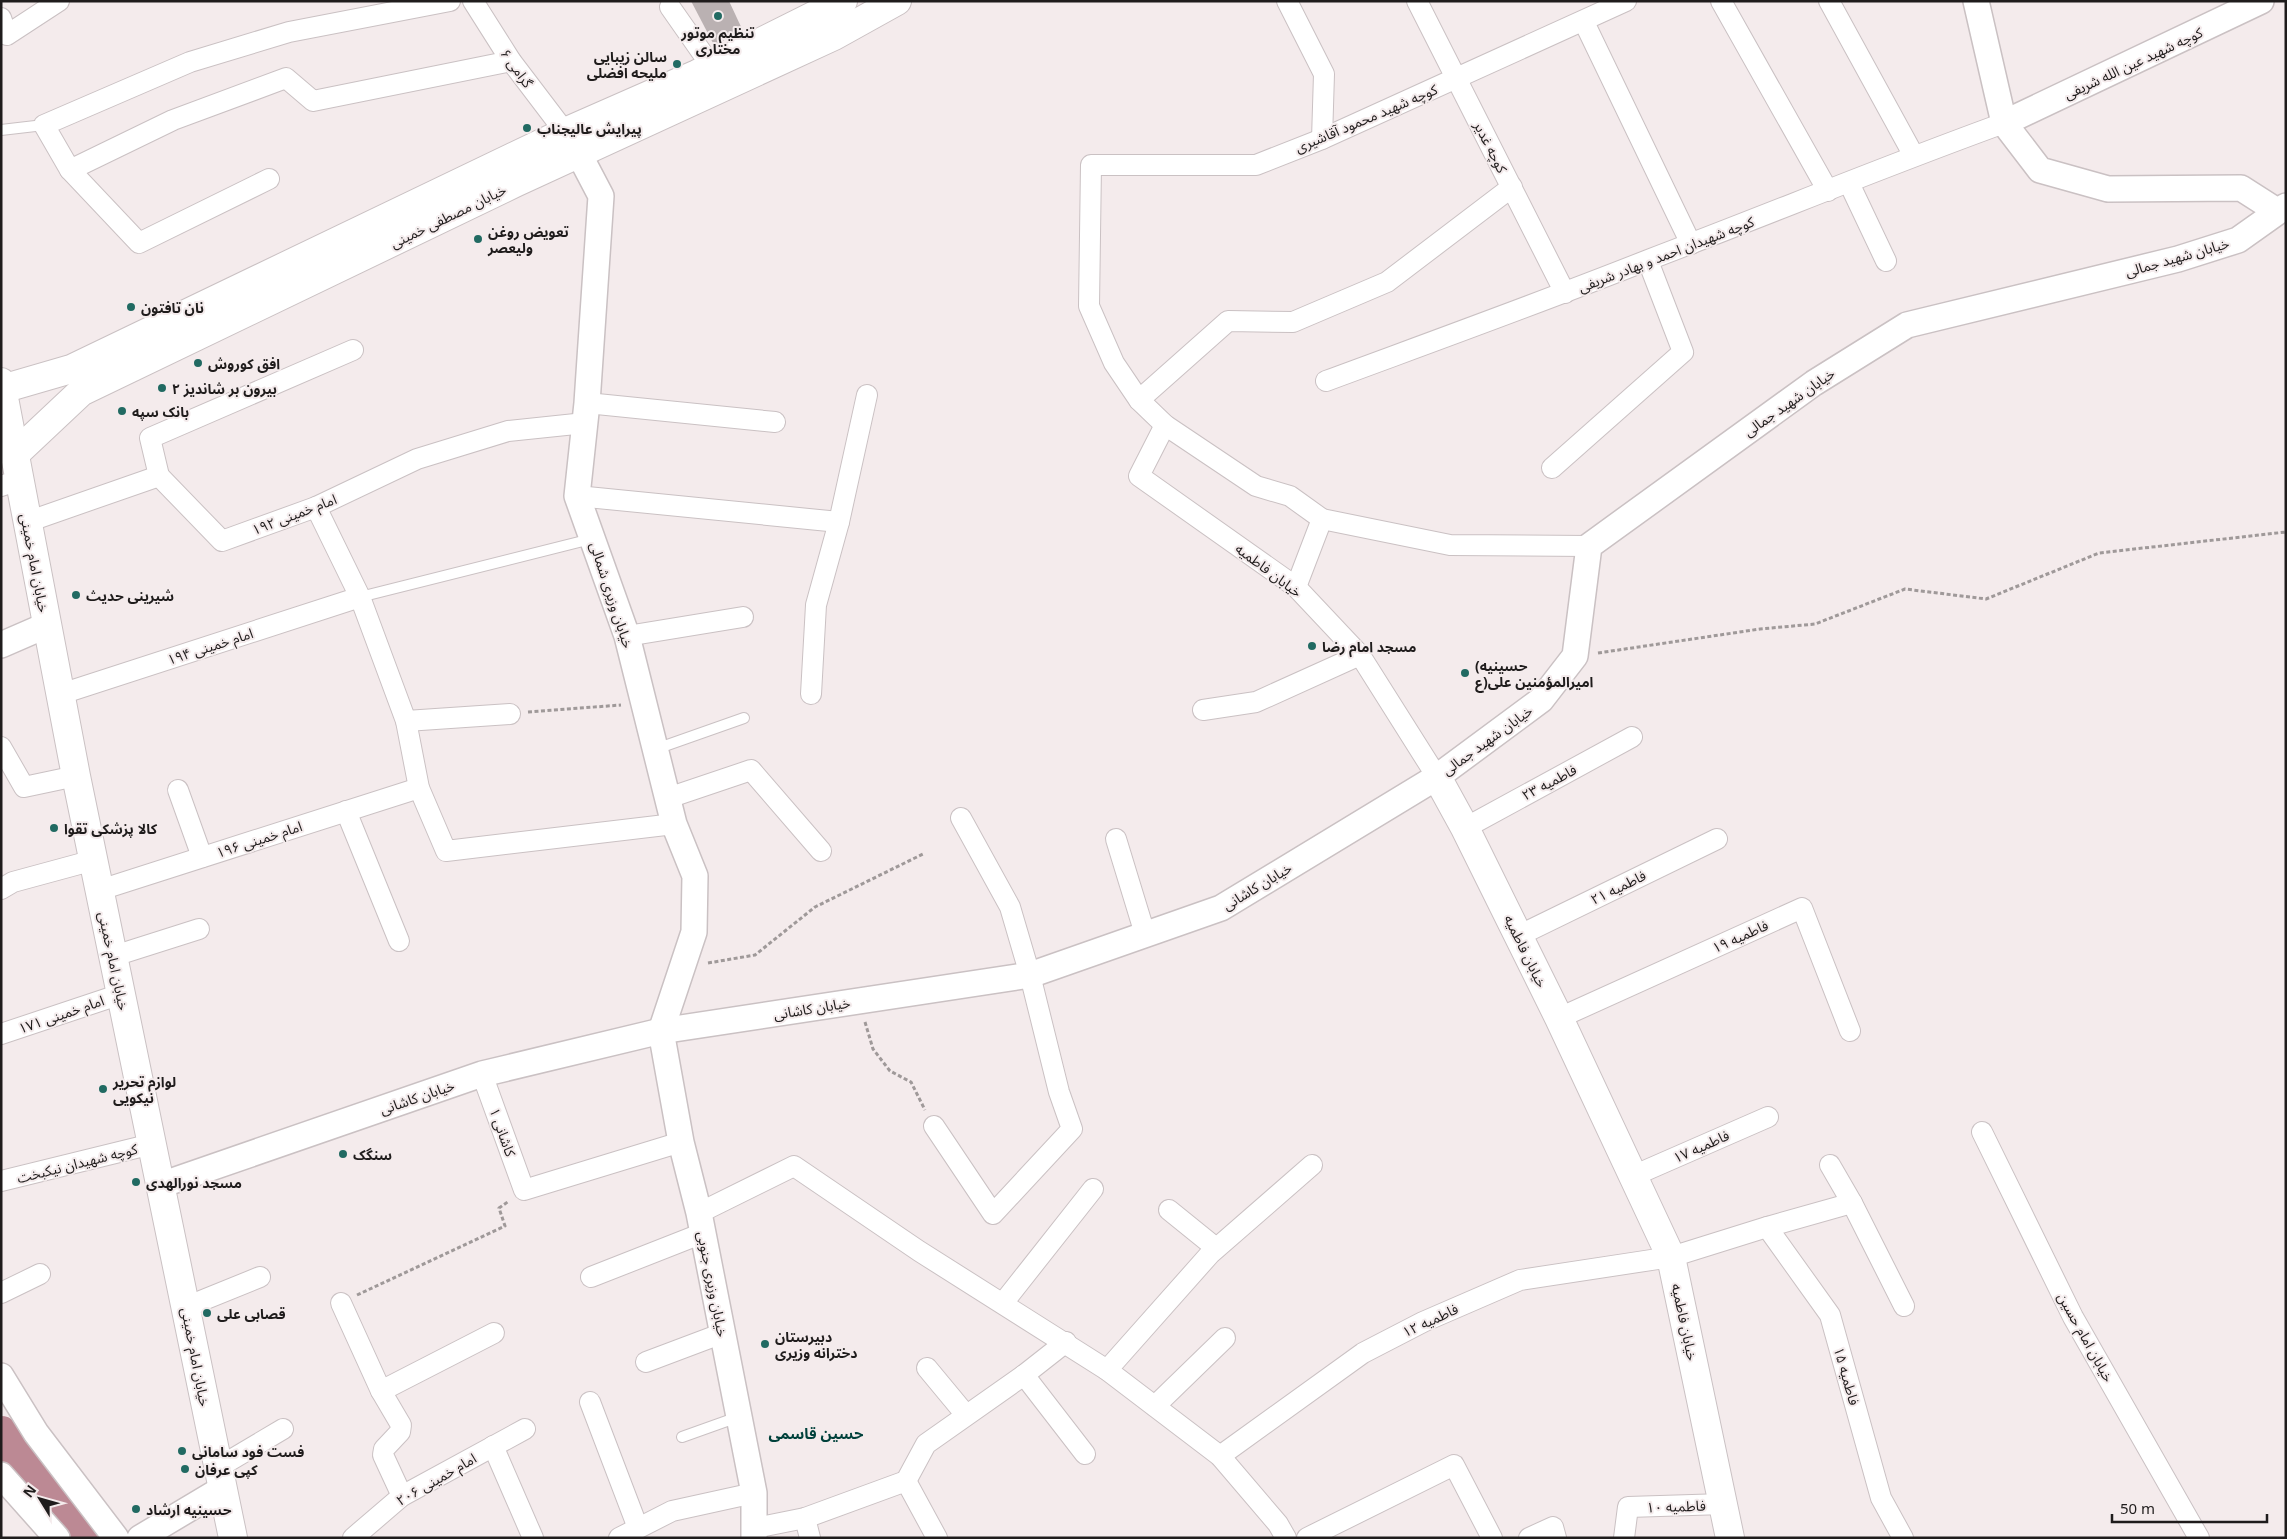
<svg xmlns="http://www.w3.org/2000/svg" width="2287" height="1539" viewBox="0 0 2287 1539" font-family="'Noto Sans','Noto Sans Arabic',sans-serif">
<rect width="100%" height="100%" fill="#f4ebec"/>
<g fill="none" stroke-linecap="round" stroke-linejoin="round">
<!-- river -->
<polyline stroke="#bc8994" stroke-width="38" points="1,1435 21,1465 54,1499 84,1538"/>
</g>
<!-- building -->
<polygon fill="#bab1b2" points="691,1 729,1 743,31 714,45"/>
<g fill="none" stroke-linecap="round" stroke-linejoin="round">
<!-- service casing -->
<g stroke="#cac1c3" stroke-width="12">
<g id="service">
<polyline points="1,130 44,125"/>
<polyline points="360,597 591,539"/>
<polyline points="656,749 744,718"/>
<polyline points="682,1437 738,1417"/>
</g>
</g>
<!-- minor casing -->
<g stroke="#cac1c3" stroke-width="22">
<g id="minor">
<polyline points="473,1 511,61 565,132"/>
<polyline points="1287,1 1324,74 1322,139"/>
<polyline points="1417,1 1565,293"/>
<polyline points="1721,1 1828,191"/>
<polyline points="1829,1 1914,156"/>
<polyline points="670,7 712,67"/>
<polyline points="1,18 7,35 59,1"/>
<polyline points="1584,22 1691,244"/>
<polyline points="70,170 173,120 286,78 313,101 511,61"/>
<polyline points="269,179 139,243 70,170 44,125 190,62 289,32 450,1"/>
<polyline points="1849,183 1886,261"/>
<path d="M 1326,381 C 1434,341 1542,302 1648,260 C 1767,215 1885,166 2004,123"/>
<polyline points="1139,400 1228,321 1293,322 1387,282 1512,187"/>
<polyline points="587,403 775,422"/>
<polyline points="1165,425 1139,476 1296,587 1360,655 1437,777"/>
<polyline points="1552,468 1683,352 1648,261"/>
<polyline points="159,476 150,438 353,350"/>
<polyline points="1,486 19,480"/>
<polyline points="577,496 839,522"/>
<polyline points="316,507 360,597 406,721 419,788 446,851 674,824"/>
<polyline points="1322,519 1290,496 1256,486 1165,425 1139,400 1114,363 1089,306 1091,165 1256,165 1322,139 1626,1"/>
<polyline points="27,522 159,476 222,541 316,507 417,459 508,431 585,423"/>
<polyline points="1296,587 1322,519 1450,545 1589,546"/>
<polyline points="627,636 743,617"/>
<polyline points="61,694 360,597"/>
<polyline points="811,694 816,605 839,522 867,395"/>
<polyline points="1203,710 1256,702 1360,655"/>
<polyline points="406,721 510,714"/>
<polyline points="1,747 24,787 76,776"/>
<polyline points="178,790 202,857"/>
<polyline points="668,798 751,770 821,851"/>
<polyline points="346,811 399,941"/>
<polyline points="1465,828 1632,737"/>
<polyline points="1116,839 1145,934"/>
<polyline points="1,889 13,882 94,860"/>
<polyline points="100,890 419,788"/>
<polyline points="1518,936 1717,839"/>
<polyline points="114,956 199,929"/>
<polyline points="1559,1018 1802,908 1850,1031"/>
<polyline points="1,1034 121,994"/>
<polyline points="482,1074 524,1190 681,1142"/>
<polyline points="934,1126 993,1214 1072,1129 1059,1092 1030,975 1010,907 961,818"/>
<polyline points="1982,1132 2073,1317 2199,1538"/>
<polyline points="1830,1165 1852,1203 1904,1306"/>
<polyline points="1633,1176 1768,1117"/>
<polyline points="1,1181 152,1144"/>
<polyline points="1169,1210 1216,1248"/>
<polyline points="699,1213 794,1166 919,1251 1107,1370 1220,1456 1278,1524 1286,1538"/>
<polyline points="1767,1227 1852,1203"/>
<polyline points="591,1277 703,1233"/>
<polyline points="1,1293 40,1274"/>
<polyline points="341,1303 381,1391 401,1425 400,1432 384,1449 383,1455 402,1496"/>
<polyline points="1003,1303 1093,1189"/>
<polyline points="186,1307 260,1277"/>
<polyline points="646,1362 723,1333"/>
<polyline points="927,1368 966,1415"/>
<polyline points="1107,1370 1210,1254 1312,1165"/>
<polyline points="1024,1375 1085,1454"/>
<polyline points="381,1391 494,1333"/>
<polyline points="590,1402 638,1528"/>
<polyline points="1155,1406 1225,1338"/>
<polyline points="493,1446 533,1538"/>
<polyline points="1220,1456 1363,1353 1423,1322 1520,1280 1671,1257 1767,1227 1830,1315 1881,1498 1903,1538"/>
<polyline points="219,1467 283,1429"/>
<polyline points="906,1481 937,1538"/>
<polyline points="805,1518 810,1538"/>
<polyline points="755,1528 805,1518 906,1481 926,1444 1024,1375 1066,1342"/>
<polyline points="353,1538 402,1496 525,1429"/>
<polyline points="619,1538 672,1511 754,1493"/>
<polyline points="1307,1538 1454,1465 1492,1538"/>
<polyline points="1529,1538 1553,1527 1556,1538"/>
<polyline points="1624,1538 1628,1507 1724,1504"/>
</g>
</g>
<!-- tertiary casing -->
<g stroke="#cac1c3" stroke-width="28">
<g id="tertiary">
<polyline points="1976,1 2004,123 2040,170 2108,189 2241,188 2277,211"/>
<polyline points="2004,123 2261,1"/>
<polyline points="579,154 601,196 587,403 577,496 627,636 674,824 695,876 694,932 661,1031 681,1142 699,1213 754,1493 754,1538"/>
<polyline points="1,645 47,625"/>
<polyline points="161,1185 482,1074 661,1031 1030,975 1221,908 1437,777 1541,700 1575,656 1589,546 1814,383 1907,325 2178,259 2238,240 2286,206"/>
<polyline points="1,1376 36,1433 116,1538"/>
<polyline points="1,1475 57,1538"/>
<polyline points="140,1538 222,1489"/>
</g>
</g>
<!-- secondary casing -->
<g stroke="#cac1c3" stroke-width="30">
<g id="secondary">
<polyline points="1,382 76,776 233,1538"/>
<polyline points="2,389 71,369 565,132 697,74 843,1"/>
<polyline points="14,455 81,392 515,183 834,36 897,1"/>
<polyline points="1437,777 1465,828 1559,1018 1671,1257 1730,1538"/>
</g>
</g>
<!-- path -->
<g stroke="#9f9999" stroke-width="3" stroke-dasharray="4 2.5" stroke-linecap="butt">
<polyline points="1598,653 1760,629 1815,624 1905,589 1986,599 2099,553 2286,532"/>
<polyline points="528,712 621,705"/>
<polyline points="708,963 755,955 815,907 923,854"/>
<polyline points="865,1022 873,1049 890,1071 911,1082 925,1110"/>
<polyline points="357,1295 505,1226 499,1208 509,1201"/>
</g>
<!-- service -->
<use href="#service" stroke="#fff" stroke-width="10"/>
<!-- minor -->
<use href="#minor" stroke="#fff" stroke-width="20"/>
<!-- tertiary -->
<use href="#tertiary" stroke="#fff" stroke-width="25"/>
<!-- secondary -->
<use href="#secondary" stroke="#fff" stroke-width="28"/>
</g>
<!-- markers -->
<g fill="#216a62" stroke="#f4ebec" stroke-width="2">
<circle cx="718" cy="16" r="5"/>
<circle cx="677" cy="64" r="5"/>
<circle cx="527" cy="128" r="5"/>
<circle cx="478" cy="239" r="5"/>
<circle cx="131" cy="307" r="5"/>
<circle cx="198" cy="363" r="5"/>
<circle cx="162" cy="388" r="5"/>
<circle cx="122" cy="411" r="5"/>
<circle cx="76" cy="595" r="5"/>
<circle cx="1312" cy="646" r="5"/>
<circle cx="1465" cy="673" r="5"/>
<circle cx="54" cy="828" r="5"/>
<circle cx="103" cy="1089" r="5"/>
<circle cx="343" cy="1154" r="5"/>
<circle cx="136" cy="1182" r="5"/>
<circle cx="207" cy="1313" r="5"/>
<circle cx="765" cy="1344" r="5"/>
<circle cx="182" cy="1451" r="5"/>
<circle cx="185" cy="1469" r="5"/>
<circle cx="136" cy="1509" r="5"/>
</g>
<g text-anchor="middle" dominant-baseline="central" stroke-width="4" stroke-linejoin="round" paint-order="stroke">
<!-- poi labels -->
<g font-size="14" font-weight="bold" fill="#1f1c1c" stroke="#f4ebec" text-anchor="start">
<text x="718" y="32" text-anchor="middle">تنظیم موتور<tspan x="718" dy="16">مختاری</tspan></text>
<text x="667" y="56" text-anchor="end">سالن زیبایی<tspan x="667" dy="16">ملیحه افضلی</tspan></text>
<text x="537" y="128">پیرایش عالیجناب</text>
<text x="488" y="231">تعویض روغن<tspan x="488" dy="16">ولیعصر</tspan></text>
<text x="141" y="307">نان تافتون</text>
<text x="208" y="363">افق کوروش</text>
<text x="172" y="388">بیرون بر شاندیز ۲</text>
<text x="132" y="411">بانک سپه</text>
<text x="86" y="595">شیرینی حدیث</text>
<text x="1322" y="646">مسجد امام رضا</text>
<text x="1475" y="665">(حسینیه<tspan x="1475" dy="16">امیرالمؤمنین علی(ع</tspan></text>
<text x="64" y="828">کالا پزشکی تقوا</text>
<text x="113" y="1081">لوازم تحریر<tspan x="113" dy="16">نیکویی</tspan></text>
<text x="353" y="1154">سنگک</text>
<text x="146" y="1182">مسجد نورالهدی</text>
<text x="217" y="1313">قصابی علی</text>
<text x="775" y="1336">دبیرستان<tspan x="775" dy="16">دخترانه وزیری</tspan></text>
<text x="192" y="1451">فست فود سامانی</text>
<text x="195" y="1469">کپی عرفان</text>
<text x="146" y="1509">حسینیه ارشاد</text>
</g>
<!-- street labels -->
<g font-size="14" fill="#1f1c1c" stroke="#f4ebec">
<text transform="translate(2133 63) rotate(-25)">کوچه شهید عین الله شریفی</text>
<text transform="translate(517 68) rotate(54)">گرامی ۶</text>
<text transform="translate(1366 118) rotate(-23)">کوچه شهید محمود آقاشیری</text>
<text transform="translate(1491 147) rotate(63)">کوچه غدیر</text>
<text transform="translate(448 216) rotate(-26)">خیابان مصطفی خمینی</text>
<text transform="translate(1666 254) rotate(-21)">کوچه شهیدان احمد و بهادر شریفی</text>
<text transform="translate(2177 257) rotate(-16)">خیابان شهید جمالی</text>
<text transform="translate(1789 402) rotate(-35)">خیابان شهید جمالی</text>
<text transform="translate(294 514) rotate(-21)">امام خمینی ۱۹۲</text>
<text transform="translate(35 563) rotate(79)">خیابان امام خمینی</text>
<text transform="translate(1269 570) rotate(37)">خیابان فاطمیه</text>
<text transform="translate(612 595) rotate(72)">خیابان وزیری شمالی</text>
<text transform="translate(210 646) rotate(-18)">امام خمینی ۱۹۴</text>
<text transform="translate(1487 740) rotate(-36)">خیابان شهید جمالی</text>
<text transform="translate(1549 782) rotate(-28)">فاطمیه ۲۳</text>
<text transform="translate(259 839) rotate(-18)">امام خمینی ۱۹۶</text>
<text transform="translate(1257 886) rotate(-31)">خیابان کاشانی</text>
<text transform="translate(1618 887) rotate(-26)">فاطمیه ۲۱</text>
<text transform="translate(1740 936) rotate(-24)">فاطمیه ۱۹</text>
<text transform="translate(1526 951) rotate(64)">خیابان فاطمیه</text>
<text transform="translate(114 961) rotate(78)">خیابان امام خمینی</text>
<text transform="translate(812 1008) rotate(-9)">خیابان کاشانی</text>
<text transform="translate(61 1014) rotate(-19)">امام خمینی ۱۷۱</text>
<text transform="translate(417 1097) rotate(-19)">خیابان کاشانی</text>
<text transform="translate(503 1132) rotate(70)">کاشانی ۱</text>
<text transform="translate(1701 1146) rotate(-24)">فاطمیه ۱۷</text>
<text transform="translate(77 1163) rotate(-14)">کوچه شهیدان نیکبخت</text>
<text transform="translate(713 1284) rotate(79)">خیابان وزیری جنوبی</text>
<text transform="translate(1430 1320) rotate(-25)">فاطمیه ۱۲</text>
<text transform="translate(1685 1322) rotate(78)">خیابان فاطمیه</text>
<text transform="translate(2086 1337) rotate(61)">خیابان امام حسین</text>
<text transform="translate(196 1357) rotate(79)">خیابان امام خمینی</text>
<text transform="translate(1847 1376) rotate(74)">فاطمیه ۱۵</text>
<text transform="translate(436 1479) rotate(-30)">امام خمینی ۲۰۶</text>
<text transform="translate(1676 1506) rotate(-2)">فاطمیه ۱۰</text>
</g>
<!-- neighbourhood labels -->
<g font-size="15" font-weight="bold" fill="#00413b" stroke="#f4ebec">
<text x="816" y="1433">حسین قاسمی</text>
</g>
</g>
<!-- border -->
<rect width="2287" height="1539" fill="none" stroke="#1f1c1c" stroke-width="5"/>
<!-- north arrow -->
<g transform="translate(40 1499) rotate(307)" stroke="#f4ebec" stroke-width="4" paint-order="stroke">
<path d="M0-4L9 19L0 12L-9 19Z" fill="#1f1c1c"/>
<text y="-8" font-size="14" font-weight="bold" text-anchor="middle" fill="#1f1c1c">N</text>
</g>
<!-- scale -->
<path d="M2112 1514v8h155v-8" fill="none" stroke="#1f1c1c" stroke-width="2.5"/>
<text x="2120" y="1514" font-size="15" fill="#1f1c1c" stroke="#f4ebec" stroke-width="4" paint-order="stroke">50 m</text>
</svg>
